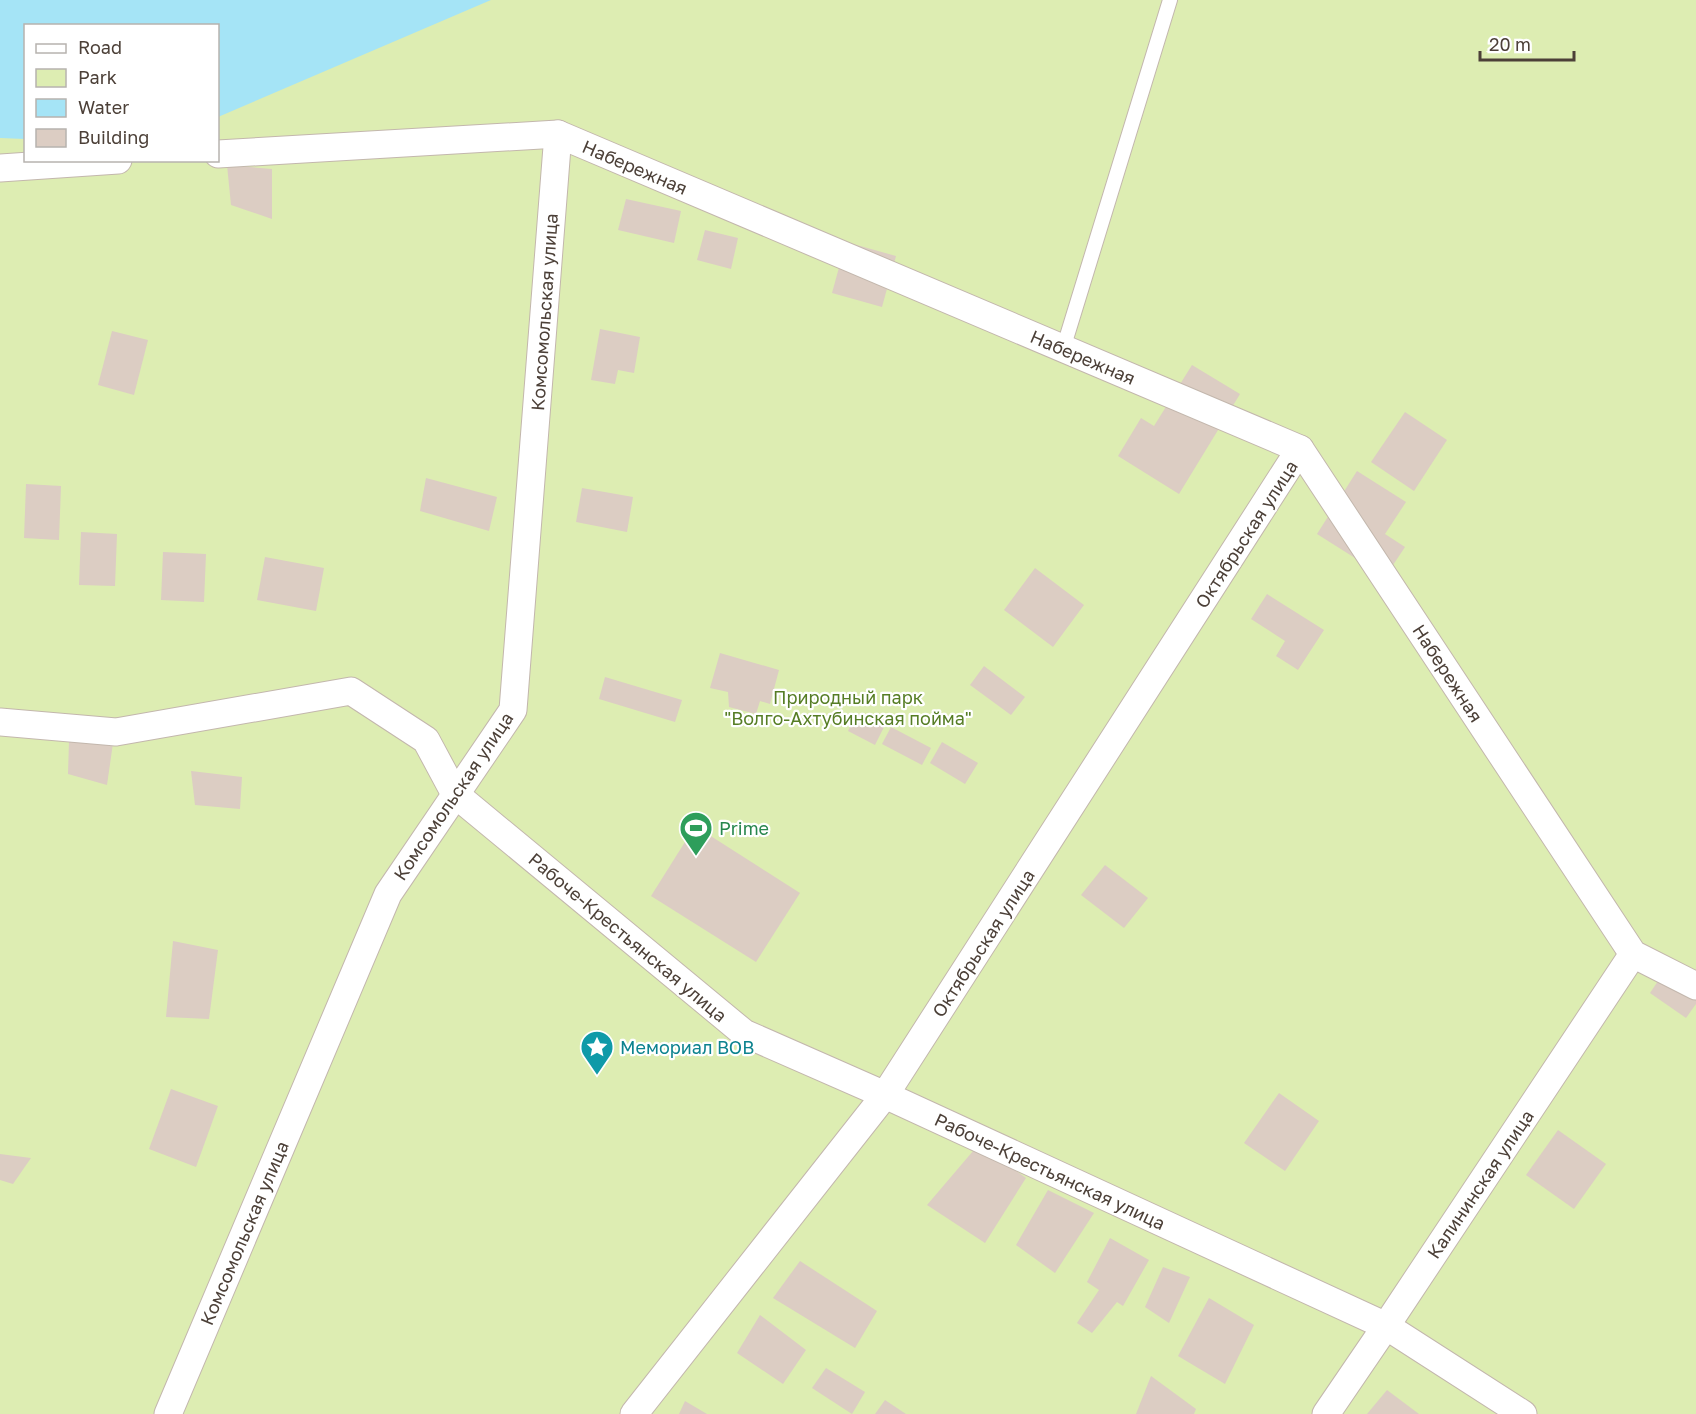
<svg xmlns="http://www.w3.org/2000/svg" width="1696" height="1414" viewBox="0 0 1696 1414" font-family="'Golos Text',sans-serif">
<rect width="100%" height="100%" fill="#f6f1eb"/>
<!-- green -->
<path fill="#ddedb2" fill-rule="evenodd" d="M 0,0 L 1696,0 L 1696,1414 L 0,1414 ZM 26,26 L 218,26 L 218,160 L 26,160 Z"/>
<!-- water -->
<polygon fill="#a5e4f6" points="0,0 491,0 218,117 218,26 26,26 25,139 0,138"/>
<!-- building -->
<g fill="#dccdc3">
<polygon points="227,165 272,169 272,219 231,205"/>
<polygon points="626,199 681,211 674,243 618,230"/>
<polygon points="705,230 738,238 731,269 697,260"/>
<polygon points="846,242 896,256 882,307 832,293"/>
<polygon points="600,329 640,337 634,373 618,370 615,384 591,380"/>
<polygon points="112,331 148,340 134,395 98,385"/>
<polygon points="1192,365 1240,394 1179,494 1118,456 1141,418 1154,426"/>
<polygon points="1405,412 1447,440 1414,491 1371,462"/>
<polygon points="1357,471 1406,502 1385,534 1405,547 1385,577 1317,534"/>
<polygon points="426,478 497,497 489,531 420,511"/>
<polygon points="26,484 61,486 59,540 24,538"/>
<polygon points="582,488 633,497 627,532 576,522"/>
<polygon points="81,532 117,534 115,586 79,585"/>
<polygon points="163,552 206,554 204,602 161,600"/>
<polygon points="265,557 324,568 316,611 257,600"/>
<polygon points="1035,568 1084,605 1053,647 1004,610"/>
<polygon points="1267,594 1324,630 1298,670 1276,656 1285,641 1251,619"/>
<polygon points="720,653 779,670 770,704 760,701 756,714 729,707 728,692 710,688"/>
<polygon points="984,666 1025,697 1011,715 970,685"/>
<polygon points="605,677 682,700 675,722 599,699"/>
<polygon points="857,713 884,727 875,745 848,731"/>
<polygon points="891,727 931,748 922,765 882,744"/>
<polygon points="69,741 113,743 107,785 68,774"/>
<polygon points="942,742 978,763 965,784 930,763"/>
<polygon points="191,771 242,777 240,809 195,805"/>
<polygon points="695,826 800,893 756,962 651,896"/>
<polygon points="1105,865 1148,898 1124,928 1081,895"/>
<polygon points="173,941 218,950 209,1019 166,1017"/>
<polygon points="1664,972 1696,994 1696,1004 1686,1018 1650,993"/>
<polygon points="171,1089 218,1106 196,1167 149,1149"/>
<polygon points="1279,1093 1319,1121 1285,1171 1244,1143"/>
<polygon points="1558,1130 1606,1164 1574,1209 1526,1175"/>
<polygon points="979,1144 1026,1178 985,1243 927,1205"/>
<polygon points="0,1154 31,1158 13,1184 0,1180"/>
<polygon points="1048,1190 1094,1213 1055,1273 1016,1245"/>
<polygon points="1110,1238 1149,1260 1123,1306 1117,1302 1092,1333 1077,1323 1099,1290 1087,1282"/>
<polygon points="800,1261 877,1311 855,1348 773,1298"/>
<polygon points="1163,1267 1190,1277 1169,1323 1145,1307"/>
<polygon points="1209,1298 1254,1325 1225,1384 1178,1356"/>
<polygon points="760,1315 806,1350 783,1384 737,1353"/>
<polygon points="826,1368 865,1392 852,1414 812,1388"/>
<polygon points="1151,1376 1196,1409 1194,1414 1136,1414"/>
<polygon points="1387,1390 1419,1414 1367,1414"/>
<polygon points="885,1400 906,1414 875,1414"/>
<polygon points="685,1401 707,1414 679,1414"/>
</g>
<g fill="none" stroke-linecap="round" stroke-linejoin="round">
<!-- lane casing -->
<g stroke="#c3b7ad" stroke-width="16">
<polyline id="lane" points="1063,349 1170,0"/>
</g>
<!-- street casing -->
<g stroke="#c3b7ad" stroke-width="29">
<g id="street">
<polyline points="218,154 558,134 1300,449 1633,954 1696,986"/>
<polyline points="0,168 118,160"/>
<polyline points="0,722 116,732 351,691 426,740 455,794 744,1033 885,1095 1386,1326 1523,1414"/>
<polyline points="168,1414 388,894 513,710 558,134"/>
<polyline points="634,1414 885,1095 1300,449"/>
<polyline points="1326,1414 1386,1326 1633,954"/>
</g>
</g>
<!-- lane -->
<use href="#lane" stroke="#fff" stroke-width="14"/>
<!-- street -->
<use href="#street" stroke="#fff" stroke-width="27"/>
</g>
<!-- icons -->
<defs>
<g id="stadium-pin" transform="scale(1.725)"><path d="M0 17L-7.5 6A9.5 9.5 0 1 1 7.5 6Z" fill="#2e9e5b" stroke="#fff"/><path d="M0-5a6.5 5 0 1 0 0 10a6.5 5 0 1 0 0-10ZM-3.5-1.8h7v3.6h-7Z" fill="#fff"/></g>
<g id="sight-pin" transform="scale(1.725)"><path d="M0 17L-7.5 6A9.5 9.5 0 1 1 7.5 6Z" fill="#0f9aa8" stroke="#fff"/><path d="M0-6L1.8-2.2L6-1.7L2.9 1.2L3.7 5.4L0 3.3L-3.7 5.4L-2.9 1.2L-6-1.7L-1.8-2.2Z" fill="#fff"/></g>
</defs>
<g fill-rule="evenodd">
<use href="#stadium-pin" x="696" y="828"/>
<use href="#sight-pin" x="597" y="1047"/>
</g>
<g text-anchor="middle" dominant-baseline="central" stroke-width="4.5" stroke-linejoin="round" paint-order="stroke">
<!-- street labels -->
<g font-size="18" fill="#4c4038" stroke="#fff">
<text transform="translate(635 167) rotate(23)">Набережная</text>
<text transform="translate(544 312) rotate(-86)">Комсомольская улица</text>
<text transform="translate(1083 357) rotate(23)">Набережная</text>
<text transform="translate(1246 534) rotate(-57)">Октябрьская улица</text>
<text transform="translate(1448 673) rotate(57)">Набережная</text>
<text transform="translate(453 796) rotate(-56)">Комсомольская улица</text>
<text transform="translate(628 937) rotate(40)">Рабоче-Крестьянская улица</text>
<text transform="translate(983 943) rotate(-57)">Октябрьская улица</text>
<text transform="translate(1050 1171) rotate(25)">Рабоче-Крестьянская улица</text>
<text transform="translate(1480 1184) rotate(-56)">Калининская улица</text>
<text transform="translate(244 1233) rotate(-67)">Комсомольская улица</text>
</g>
<!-- park labels -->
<g font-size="18" fill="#567d25" stroke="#fff">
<text x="848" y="697">Природный парк<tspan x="848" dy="21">"Волго-Ахтубинская пойма"</tspan></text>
</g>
<!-- leisure labels -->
<g font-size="18" fill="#27864d" stroke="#fff" text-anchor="start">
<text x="719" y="828">Prime</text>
</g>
<!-- culture labels -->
<g font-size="18" fill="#0d838f" stroke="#fff" text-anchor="start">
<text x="620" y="1047">Мемориал ВОВ</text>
</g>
</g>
<!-- legend -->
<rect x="24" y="24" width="195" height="138" fill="#ffffff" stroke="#b7b3af" stroke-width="1.5"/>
<rect x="36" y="44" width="30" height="9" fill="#ffffff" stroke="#b7b3af" stroke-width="1.5"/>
<text x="78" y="54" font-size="18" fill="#4c4038">Road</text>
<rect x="36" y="69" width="30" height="18" fill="#ddedb2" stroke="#b7b3af" stroke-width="1.5"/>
<text x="78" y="84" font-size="18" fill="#4c4038">Park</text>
<rect x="36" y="99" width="30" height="18" fill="#a5e4f6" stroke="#b7b3af" stroke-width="1.5"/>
<text x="78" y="114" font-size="18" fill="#4c4038">Water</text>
<rect x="36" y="129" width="30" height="18" fill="#dccdc3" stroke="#b7b3af" stroke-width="1.5"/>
<text x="78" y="144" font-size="18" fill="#4c4038">Building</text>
<!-- scale -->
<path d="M1480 51v9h94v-9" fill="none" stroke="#4c4038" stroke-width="3"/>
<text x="1489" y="51" font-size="18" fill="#4c4038" stroke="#ffffff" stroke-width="4.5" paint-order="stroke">20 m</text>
</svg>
